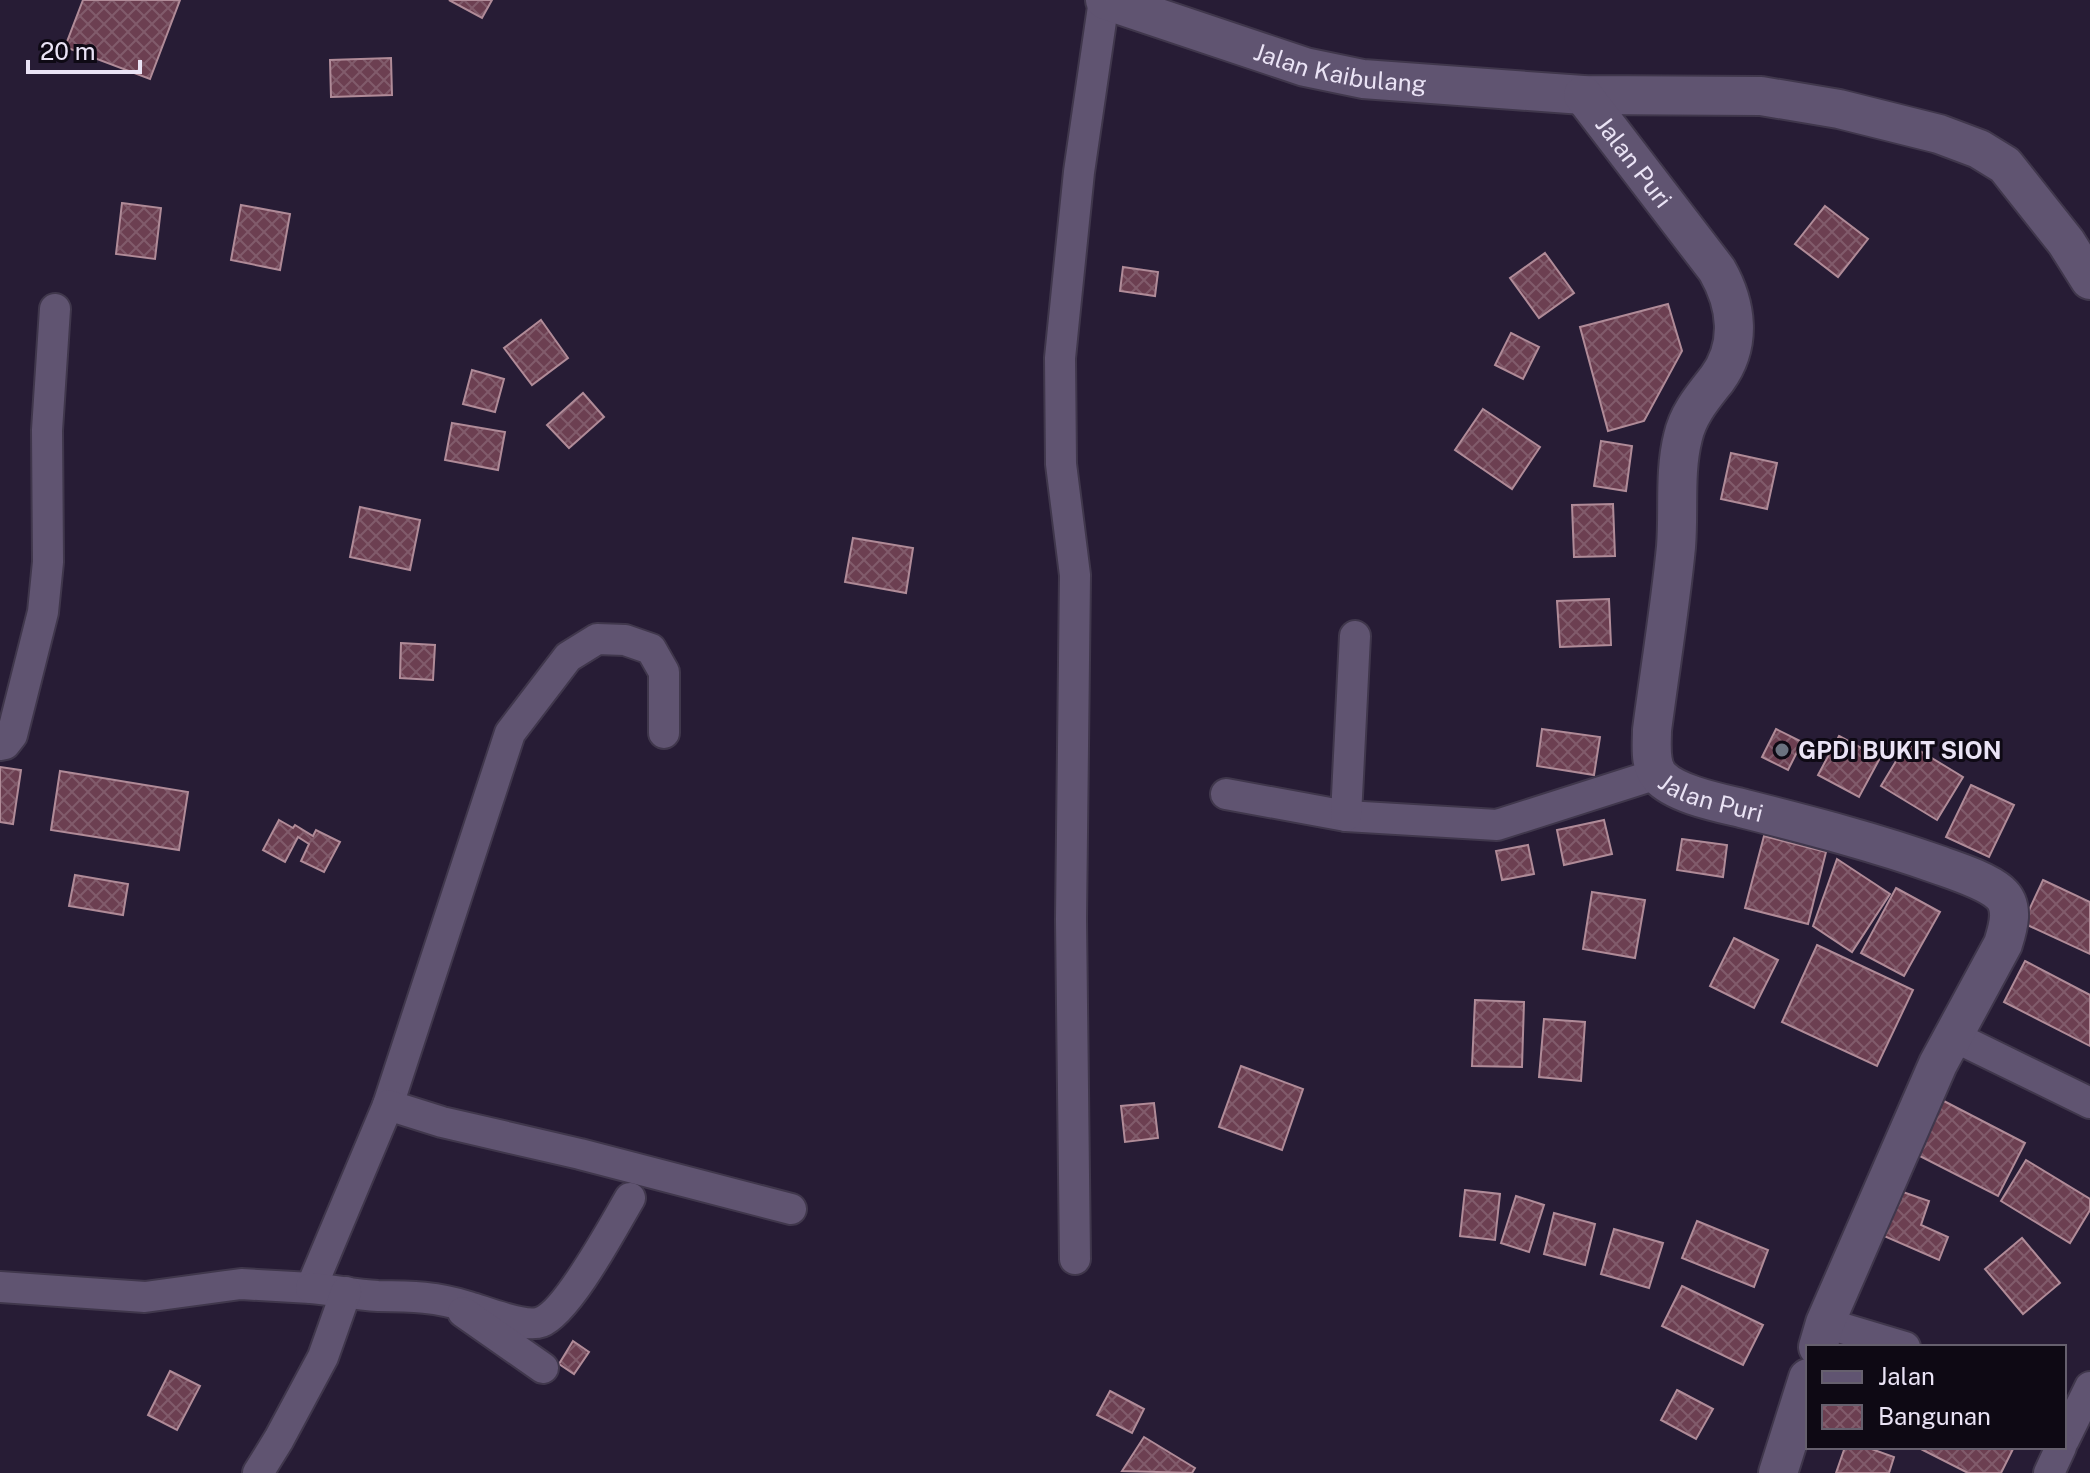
<svg xmlns="http://www.w3.org/2000/svg" width="2090" height="1473" viewBox="0 0 2090 1473" font-family="'Public Sans',sans-serif">
<defs>
<pattern id="building-cross-hatch" width="8" height="8" patternUnits="userSpaceOnUse" patternTransform="scale(2)"><rect width="8" height="8" fill="#6c3f51"/><path d="M0 0l8 8M0 8l8-8" fill="none" stroke="#815b6b"/></pattern>
</defs>
<rect width="100%" height="100%" fill="#271c35"/>
<!-- building -->
<g fill="url(#building-cross-hatch)" stroke="#b08b98" stroke-width="2">
<polygon points="83,0 180,0 150,79 65,47"/>
<polygon points="449,0 492,0 482,18"/>
<polygon points="391,58 392,95 331,97 330,60"/>
<polygon points="122,203 161,208 155,259 116,254"/>
<polygon points="241,205 290,214 280,270 231,260"/>
<polygon points="1825,206 1868,239 1838,277 1795,244"/>
<polygon points="1545,253 1574,293 1539,318 1510,278"/>
<polygon points="1123,267 1158,272 1155,296 1120,291"/>
<polygon points="1668,304 1682,351 1644,421 1608,431 1580,327"/>
<polygon points="541,320 568,358 532,385 504,348"/>
<polygon points="1511,333 1539,347 1523,379 1495,365"/>
<polygon points="472,370 504,379 495,412 463,404"/>
<polygon points="583,393 604,417 569,448 547,425"/>
<polygon points="1483,409 1540,447 1512,489 1455,450"/>
<polygon points="452,423 505,432 498,470 445,460"/>
<polygon points="1601,441 1632,446 1626,491 1594,486"/>
<polygon points="1731,453 1777,463 1767,509 1721,499"/>
<polygon points="1613,504 1615,556 1574,557 1572,505"/>
<polygon points="360,507 420,520 410,570 350,557"/>
<polygon points="853,538 913,548 906,593 845,582"/>
<polygon points="1609,599 1611,645 1560,647 1557,601"/>
<polygon points="401,643 435,645 433,680 400,678"/>
<polygon points="1542,729 1600,737 1594,775 1537,766"/>
<polygon points="1776,729 1802,742 1788,770 1762,757"/>
<polygon points="1839,736 1880,758 1859,797 1818,775"/>
<polygon points="1907,743 1963,777 1937,820 1881,786"/>
<polygon points="0,767 21,770 13,824 0,822"/>
<polygon points="60,771 188,792 179,850 51,830"/>
<polygon points="1971,785 2014,805 1989,857 1946,837"/>
<polygon points="279,820 293,828 295,825 313,836 316,830 340,842 324,872 301,861 309,844 298,837 285,862 263,850"/>
<polygon points="1604,820 1612,854 1564,865 1557,830"/>
<polygon points="1764,836 1826,852 1808,924 1745,908"/>
<polygon points="1682,839 1727,845 1723,877 1677,870"/>
<polygon points="1528,845 1534,874 1502,880 1496,851"/>
<polygon points="1837,859 1890,894 1852,952 1813,926"/>
<polygon points="75,875 128,884 123,915 69,906"/>
<polygon points="2043,880 2090,902 2090,954 2023,923"/>
<polygon points="1896,888 1940,912 1904,976 1861,953"/>
<polygon points="1592,892 1645,900 1635,958 1583,949"/>
<polygon points="1734,938 1778,960 1754,1008 1710,986"/>
<polygon points="1817,945 1913,990 1877,1066 1782,1022"/>
<polygon points="2025,961 2090,995 2090,1046 2004,1002"/>
<polygon points="1475,1000 1524,1002 1522,1067 1472,1066"/>
<polygon points="1544,1019 1585,1022 1581,1081 1539,1077"/>
<polygon points="1241,1066 1303,1089 1282,1150 1219,1127"/>
<polygon points="1938,1098 2025,1143 1998,1196 1910,1151"/>
<polygon points="1154,1103 1158,1138 1125,1142 1121,1106"/>
<polygon points="2026,1160 2090,1199 2090,1210 2070,1243 2001,1201"/>
<polygon points="1465,1190 1500,1194 1495,1240 1460,1236"/>
<polygon points="1900,1191 1929,1201 1921,1225 1948,1237 1939,1260 1884,1236"/>
<polygon points="1516,1196 1544,1205 1529,1252 1501,1243"/>
<polygon points="1554,1213 1595,1224 1585,1265 1544,1254"/>
<polygon points="1697,1221 1768,1250 1754,1287 1682,1258"/>
<polygon points="1614,1229 1663,1243 1649,1288 1601,1274"/>
<polygon points="2022,1238 2060,1283 2023,1314 1985,1269"/>
<polygon points="1682,1286 1763,1325 1743,1365 1662,1326"/>
<polygon points="573,1341 589,1352 574,1374 559,1364"/>
<polygon points="170,1371 200,1386 177,1430 148,1415"/>
<polygon points="1677,1390 1713,1409 1696,1439 1661,1420"/>
<polygon points="1110,1391 1144,1409 1132,1433 1097,1415"/>
<polygon points="1144,1437 1195,1468 1192,1473 1122,1471"/>
<polygon points="1845,1447 1866,1447 1894,1457 1889,1473 1836,1473"/>
<polygon points="1917,1447 2014,1447 2001,1473 1968,1473"/>
</g>
<g fill="none" stroke-linecap="round" stroke-linejoin="round">
<!-- minor casing -->
<g stroke="#40374c" stroke-width="34">
<g id="minor">
<polyline points="0,745 5,744 12,735 43,612 48,562 47,430 55,309"/>
<polyline points="1226,794 1346,816 1497,825 1657,774"/>
<polyline points="1346,816 1355,636"/>
<polyline points="1953,1036 2090,1103"/>
<polyline points="388,1105 510,733 568,657 597,639 625,640 651,649 664,672 664,733"/>
<polyline points="1075,1259 1071,919 1075,575 1061,464 1060,358 1079,172 1104,0"/>
<polyline points="0,1287 145,1297 241,1284 311,1288 388,1105 442,1122 580,1154 791,1209"/>
<path d="M 311,1288 C 333,1290 356,1295 378,1296 C 412,1296 437,1297 469,1307 C 486,1312 525,1328 541,1322 C 568,1312 614,1225 630,1198"/>
<polyline points="463,1312 543,1368"/>
<polyline points="1825,1323 1905,1347"/>
<polyline points="2064,1440 2090,1387"/>
<polyline points="258,1473 279,1439 323,1357 346,1292"/>
<polyline points="2049,1473 2061,1447"/>
</g>
</g>
<!-- tertiary casing -->
<g stroke="#40374c" stroke-width="42">
<g id="tertiary">
<path id="s1" d="M 1105,0 L 1305,67 L 1363,79 L 1583,95 L 1761,96 L 1839,109 L 1939,134 L 1979,149 L 2005,165 L 2066,242 L 2090,280"/>
<path id="s2" d="M 1583,95 L 1717,270 C 1737,305 1742,345 1717,379 C 1703,397 1688,414 1683,437 C 1674,472 1679,511 1676,547 C 1670,608 1660,669 1652,730 C 1652,745 1649,765 1660,777 C 1677,795 1721,803 1745,809 C 1812,826 1874,842 1939,865 C 1956,871 1987,881 2000,893 C 2015,906 2008,928 2003,944 L 1938,1064 L 1825,1323 L 1818,1347"/>
<polyline points="1778,1473 1808,1378"/>
</g>
</g>
<!-- minor -->
<use href="#minor" stroke="#605471" stroke-width="30"/>
<!-- tertiary -->
<use href="#tertiary" stroke="#605471" stroke-width="38"/>
</g>
<!-- markers -->
<circle fill="#6b7280" stroke="#0e0914" stroke-width="3" cx="1782" cy="750" r="8"/>
<g text-anchor="middle" dominant-baseline="central" stroke-width="6" stroke-linejoin="round" paint-order="stroke">
<!-- street labels -->
<g font-size="24" fill="#eae3f5" stroke="#0e0914">
<text stroke="none"><textPath href="#s1" startOffset="246">Jalan Kaibulang</textPath></text>
<text stroke="none"><textPath href="#s2" startOffset="84">Jalan Puri</textPath></text>
<text stroke="none"><textPath href="#s2" startOffset="804">Jalan Puri</textPath></text>
</g>
<!-- poi labels -->
<g font-size="24" font-weight="bold" fill="#eae3f5" stroke="#0e0914" text-anchor="start">
<text x="1798" y="750">GPDI BUKIT SION</text>
</g>
</g>
<!-- legend -->
<rect x="1806" y="1345" width="260" height="104" fill="#0e0914" stroke="#66606e" stroke-width="2"/>
<rect x="1822" y="1371" width="40" height="12" fill="#605471" stroke="#66606e" stroke-width="2"/>
<text x="1878" y="1385" font-size="24" fill="#eae3f5">Jalan</text>
<rect x="1822" y="1405" width="40" height="24" fill="url(#building-cross-hatch)" stroke="#66606e" stroke-width="2"/>
<text x="1878" y="1425" font-size="24" fill="#eae3f5">Bangunan</text>
<!-- scale -->
<path d="M28 60v12h112v-12" fill="none" stroke="#eae3f5" stroke-width="4"/>
<text x="40" y="60" font-size="24" fill="#eae3f5" stroke="#0e0914" stroke-width="6" paint-order="stroke">20 m</text>
</svg>
